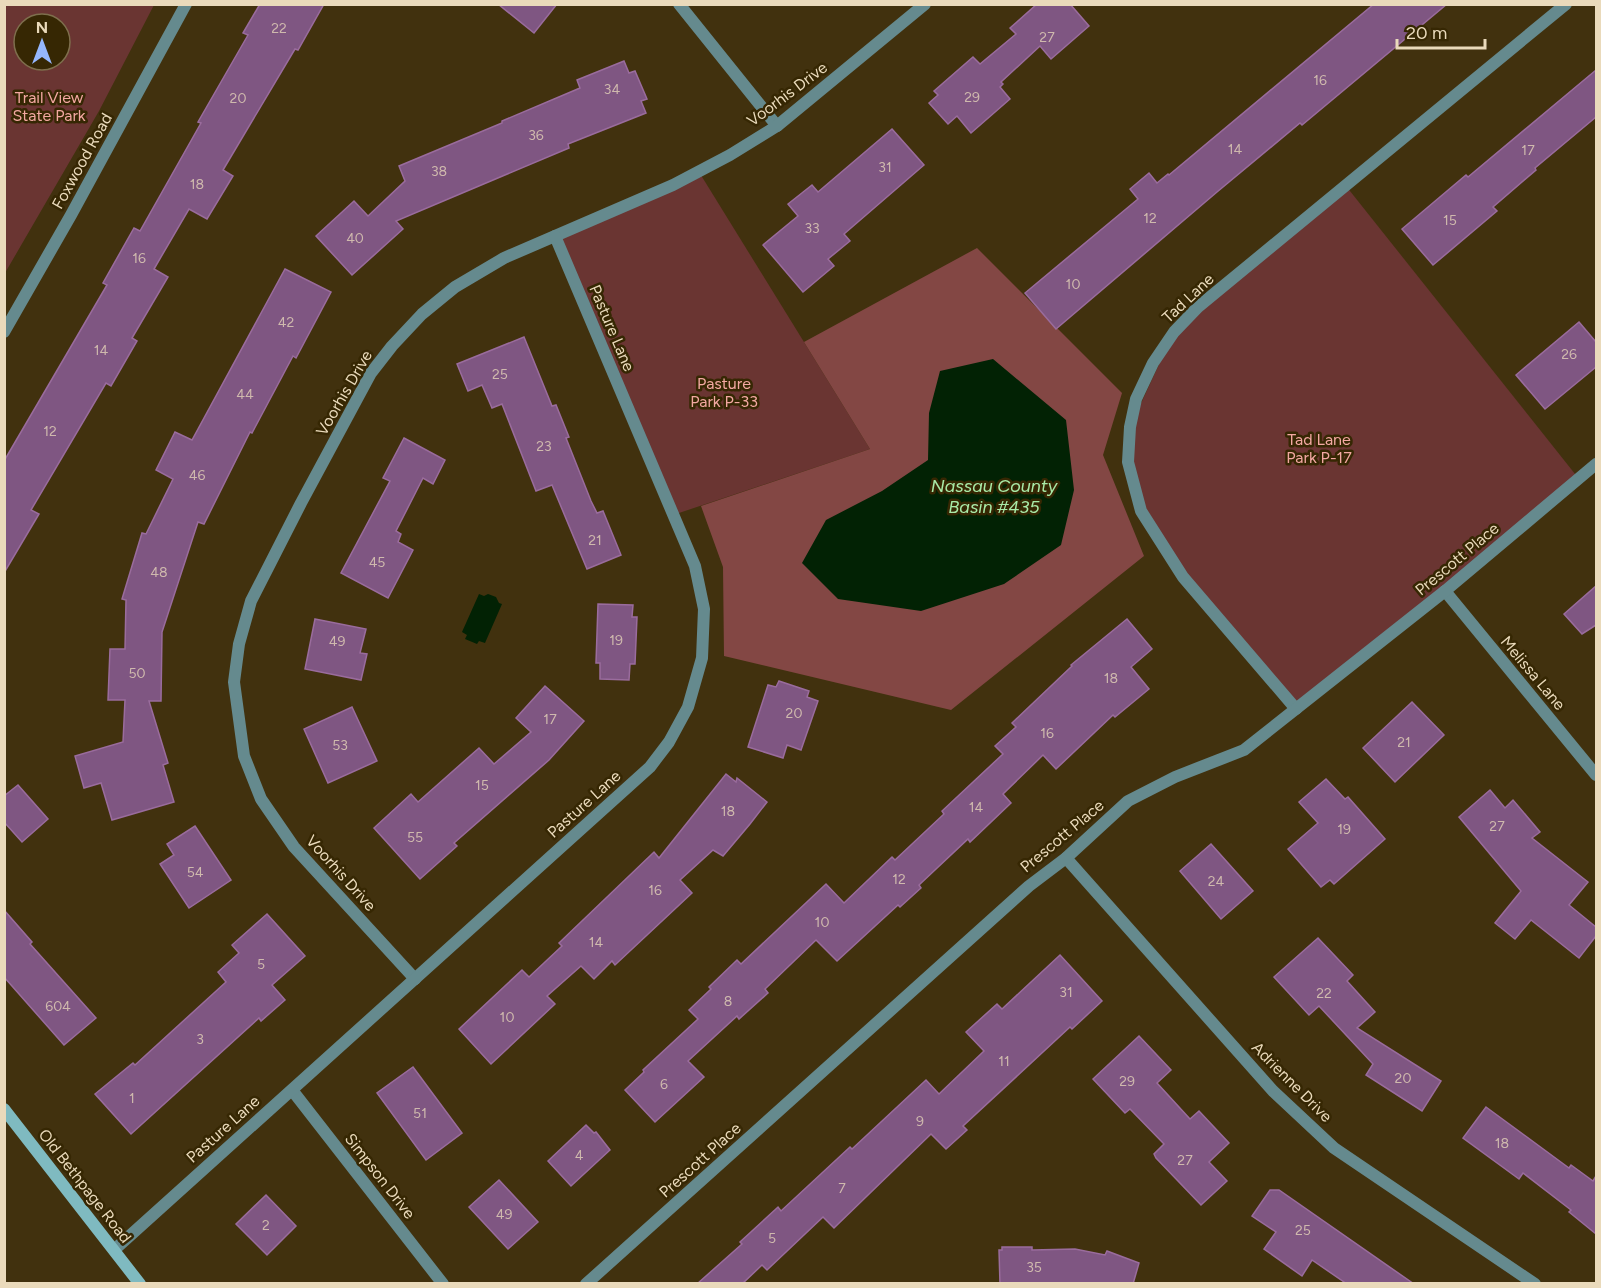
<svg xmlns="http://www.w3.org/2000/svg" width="1601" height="1288" viewBox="0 0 1601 1288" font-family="Figtree,sans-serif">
<rect width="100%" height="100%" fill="#41310e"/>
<!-- green -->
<g fill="#6a3532" fill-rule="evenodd">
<path d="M 4,5 L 154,5 L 99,111 L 5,273 ZM 24,24 L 60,24 L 60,60 L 24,60 Z"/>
<polygon points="699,172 870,449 673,515 555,236"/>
<polygon points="1346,186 1579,479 1296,709 1183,577 1141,511 1128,462 1130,427 1174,332"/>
</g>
<!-- forest -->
<polygon fill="#834744" points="977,248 1122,393 1103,455 1144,556 951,710 724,656 723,567 701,506 870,449 804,342"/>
<!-- water -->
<g fill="#022204">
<polygon points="993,359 1066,420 1074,490 1061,545 1004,584 921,611 838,599 802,563 826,520 882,491 928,460 929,413 940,371"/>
<polygon points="479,594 484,596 488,594 496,597 499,603 502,604 485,643 479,641 477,644 465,639 467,635 462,632"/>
</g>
<!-- building -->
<g fill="#7f5682" stroke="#9a6c9d" stroke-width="1.5">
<polygon points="260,4 324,4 298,50 295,49 223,170 233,176 207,219 189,209 154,269 168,277 132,338 137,341 111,386 106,383 31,510 39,514 4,573 4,461 107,285 103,283 134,228 140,231 201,123 198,122 248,35 243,33"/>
<polygon points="498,4 557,4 534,33"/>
<polygon points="1037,4 1070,4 1089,26 1051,59 1040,46 1001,82 1003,84 1000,87 1010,99 971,133 957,116 948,124 929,103 938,95 934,91 973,57 980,64 1016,34 1010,28"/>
<polygon points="1374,4 1447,4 1302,125 1300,123 1217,192 1056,329 1025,293 1138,199 1130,189 1149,173 1157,183 1168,174 1169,175"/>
<polygon points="624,61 629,73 635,71 647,99 641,101 646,113 568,144 569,148 396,221 403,229 352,275 316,236 354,201 368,216 405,181 399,166 502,123 502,121 580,88 577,80"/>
<polygon points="1596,70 1596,117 1535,168 1536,170 1493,207 1497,211 1433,265 1402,229 1466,175 1468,177"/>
<polygon points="892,129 924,165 844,234 850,241 828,259 834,266 803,292 763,245 798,216 788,204 812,185 818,192"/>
<polygon points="285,269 331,292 296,358 293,356 252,433 250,432 204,524 198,522 162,632 161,701 149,701 168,763 163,765 174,802 112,820 101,783 84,788 75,756 123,742 125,700 108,700 110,649 125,649 126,600 122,599 142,533 146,534 173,479 156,470 175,432 192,440"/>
<polygon points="1579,322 1596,342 1596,367 1545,409 1516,375"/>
<polygon points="524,337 552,406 556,405 569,437 566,438 591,501 597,513 603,511 621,555 587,569 552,485 536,491 502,404 492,408 482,385 468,391 457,364"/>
<polygon points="404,438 445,460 433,484 423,478 396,531 401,534 398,542 413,550 388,598 341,573 390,481 383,478"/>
<polygon points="1596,586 1596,625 1582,634 1564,614"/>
<polygon points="598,604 633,605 632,617 637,617 635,664 630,664 629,680 600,679 600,663 596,663"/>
<polygon points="315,619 366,629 360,653 367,654 361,680 305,669"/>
<polygon points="1127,619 1152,649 1131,667 1149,689 1115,717 1113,715 1056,769 1043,755 1003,794 1011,803 970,842 968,839 919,885 921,888 900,907 898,905 837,961 816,940 765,989 768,993 739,1019 737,1016 688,1061 704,1077 655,1122 625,1090 644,1072 643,1070 698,1019 689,1010 711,989 709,987 737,960 741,964 826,884 844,903 892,857 895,860 944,814 942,811 1003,754 995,746 1016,727 1012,723 1072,666 1071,665"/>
<polygon points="779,681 809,691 807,697 818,701 801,750 787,745 783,758 748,747 768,685 776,687"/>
<polygon points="545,686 584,721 549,760 454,843 457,846 420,879 374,828 411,794 418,802 479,748 494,764 531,732 516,718"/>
<polygon points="1412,702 1444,735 1395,782 1363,748"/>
<polygon points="352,707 377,761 328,783 304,729"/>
<polygon points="726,774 736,782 737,778 767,802 750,824 723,856 713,850 680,880 692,893 615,965 612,961 594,979 581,966 547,996 555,1004 491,1064 459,1029 522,970 529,977 562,946 559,943 654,852 659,858"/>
<polygon points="1326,779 1345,799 1348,797 1385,839 1334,884 1330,880 1321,887 1288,849 1318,823 1299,802"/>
<polygon points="18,785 48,819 22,842 4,822 4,796"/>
<polygon points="1490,790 1505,808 1513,800 1540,832 1532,838 1588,882 1569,905 1596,927 1596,936 1579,958 1531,920 1515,939 1495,923 1521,891 1459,817"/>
<polygon points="195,826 231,880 189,908 160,864 174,855 167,844"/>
<polygon points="1211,844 1253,891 1221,919 1180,871"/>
<polygon points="4,910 32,942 30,944 96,1018 64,1045 4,977"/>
<polygon points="267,914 305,956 272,985 285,1000 261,1021 259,1018 131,1134 95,1094 133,1063 135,1065 226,982 218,972 239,953 232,945"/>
<polygon points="1318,938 1353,975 1347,981 1375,1012 1357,1028 1441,1081 1422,1111 1366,1075 1373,1064 1319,1006 1309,1015 1274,977"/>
<polygon points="1060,955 1102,1001 1072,1029 1070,1027 963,1126 967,1130 946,1149 931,1134 834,1228 823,1217 767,1270 762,1265 742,1284 697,1284 742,1244 740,1242 778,1207 781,1211 850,1147 852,1149 926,1080 939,1094 984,1051 966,1032 997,1004 1002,1009"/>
<polygon points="1139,1036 1171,1070 1157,1083 1190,1119 1199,1111 1229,1143 1209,1162 1227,1181 1201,1205 1156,1158 1154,1154 1164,1144 1130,1109 1125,1113 1093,1079"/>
<polygon points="413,1067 462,1133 426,1160 377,1093"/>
<polygon points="1486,1107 1569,1168 1571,1165 1593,1181 1596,1176 1596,1234 1569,1212 1571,1210 1523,1173 1519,1179 1463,1138"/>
<polygon points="586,1125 594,1133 596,1132 610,1150 571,1186 548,1161"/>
<polygon points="499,1180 538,1222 508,1249 469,1207"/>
<polygon points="1270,1190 1279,1190 1414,1284 1347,1284 1312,1260 1302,1276 1264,1249 1276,1232 1252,1216"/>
<polygon points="266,1195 296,1226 267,1255 236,1224"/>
<polygon points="1002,1247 1032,1247 1032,1250 1075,1249 1105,1255 1107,1251 1139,1263 1133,1284 1000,1284 999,1250 1002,1250"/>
</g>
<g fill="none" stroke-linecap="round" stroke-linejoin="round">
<!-- minor -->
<g stroke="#658a8e" stroke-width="12">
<polyline points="679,4 777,126"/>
<polyline points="4,332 71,215 186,4"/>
<polyline points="1445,591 1596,775"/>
<polyline points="1296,709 1183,577 1141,511 1128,462 1130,427 1136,399 1153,363 1174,332 1198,307 1566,4"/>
<polyline points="1066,858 1273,1091 1334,1148 1535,1284"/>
<polyline points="415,979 294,847 261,799 244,756 234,682 239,644 251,601 301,503 371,373 392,346 422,314 455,287 504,258 673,185 730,155 777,126 925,4"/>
<polyline points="292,1090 443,1284"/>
<polyline points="114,1250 650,767 669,742 688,707 702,658 704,609 695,566 555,236"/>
<polyline points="586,1284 1029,886 1066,858 1128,801 1175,777 1244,750 1445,591 1596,464"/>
</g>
<!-- secondary -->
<polyline stroke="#7fbac0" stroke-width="12" points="4,1109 140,1284"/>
</g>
<g text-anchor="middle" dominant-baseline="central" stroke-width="5" stroke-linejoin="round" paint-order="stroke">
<!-- number labels -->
<g font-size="14" fill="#cfb9ad">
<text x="279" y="28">22</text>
<text x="1047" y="37">27</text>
<text x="1320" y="80">16</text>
<text x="612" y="89">34</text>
<text x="972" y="97">29</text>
<text x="238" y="98">20</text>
<text x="536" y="135">36</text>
<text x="1235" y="149">14</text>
<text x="1528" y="150">17</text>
<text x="885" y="167">31</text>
<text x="439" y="171">38</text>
<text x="197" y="184">18</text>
<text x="1150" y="218">12</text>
<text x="1450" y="220">15</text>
<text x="812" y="228">33</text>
<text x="355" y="238">40</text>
<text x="139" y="258">16</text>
<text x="1073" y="284">10</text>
<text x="286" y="322">42</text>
<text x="101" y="350">14</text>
<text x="1569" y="354">26</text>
<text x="500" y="374">25</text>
<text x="245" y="394">44</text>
<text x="50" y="431">12</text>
<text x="544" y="446">23</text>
<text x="197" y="475">46</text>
<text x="595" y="540">21</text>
<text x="377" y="562">45</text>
<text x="159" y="572">48</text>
<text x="616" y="640">19</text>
<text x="337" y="641">49</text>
<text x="137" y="673">50</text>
<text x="1111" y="678">18</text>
<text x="794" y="713">20</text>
<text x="550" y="719">17</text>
<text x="1047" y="733">16</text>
<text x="1404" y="742">21</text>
<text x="340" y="745">53</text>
<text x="482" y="785">15</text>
<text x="976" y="807">14</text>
<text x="728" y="811">18</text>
<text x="1497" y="826">27</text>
<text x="1344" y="829">19</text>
<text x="415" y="837">55</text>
<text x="195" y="872">54</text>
<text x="899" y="879">12</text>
<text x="1216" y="881">24</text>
<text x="655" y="890">16</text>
<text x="822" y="922">10</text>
<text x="596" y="942">14</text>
<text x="261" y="964">5</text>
<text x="1066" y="992">31</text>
<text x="1324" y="993">22</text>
<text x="728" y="1001">8</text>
<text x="58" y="1006">604</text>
<text x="507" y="1017">10</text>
<text x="200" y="1039">3</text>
<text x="1004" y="1061">11</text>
<text x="1403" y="1078">20</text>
<text x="1127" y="1081">29</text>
<text x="664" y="1084">6</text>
<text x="132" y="1098">1</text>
<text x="420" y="1113">51</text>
<text x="920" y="1121">9</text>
<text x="1502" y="1143">18</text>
<text x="579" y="1155">4</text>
<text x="1185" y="1160">27</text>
<text x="842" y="1188">7</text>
<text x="504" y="1214">49</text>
<text x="266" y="1225">2</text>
<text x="1303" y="1230">25</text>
<text x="772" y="1238">5</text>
<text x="1034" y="1267">35</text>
</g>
<!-- street labels -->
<g font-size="16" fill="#eadabb" stroke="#362703">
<text transform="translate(787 94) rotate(-37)">Voorhis Drive</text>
<text transform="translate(82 161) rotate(-61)">Foxwood Road</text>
<text transform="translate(1188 298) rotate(-43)">Tad Lane</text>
<text transform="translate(612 328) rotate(67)">Pasture Lane</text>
<text transform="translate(344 393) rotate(-60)">Voorhis Drive</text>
<text transform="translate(1457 559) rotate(-40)">Prescott Place</text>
<text transform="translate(1533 673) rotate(50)">Melissa Lane</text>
<text transform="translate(584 804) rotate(-42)">Pasture Lane</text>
<text transform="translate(1062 836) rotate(-40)">Prescott Place</text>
<text transform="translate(341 873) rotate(48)">Voorhis Drive</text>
<text transform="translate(1292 1082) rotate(45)">Adrienne Drive</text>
<text transform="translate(223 1129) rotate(-42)">Pasture Lane</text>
<text transform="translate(700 1160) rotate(-42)">Prescott Place</text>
<text transform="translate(380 1176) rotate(52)">Simpson Drive</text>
<text transform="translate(85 1186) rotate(52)">Old Bethpage Road</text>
</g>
<!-- park labels -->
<g font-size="16" fill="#f3a8a2" stroke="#362703">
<text x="49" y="97">Trail View<tspan x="49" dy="18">State Park</tspan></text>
<text x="724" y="383">Pasture<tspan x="724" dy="18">Park P-33</tspan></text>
<text x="1319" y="439">Tad Lane<tspan x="1319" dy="18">Park P-17</tspan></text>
</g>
<!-- water labels -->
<g font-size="18" font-style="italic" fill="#a9eba8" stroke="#362703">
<text x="994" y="486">Nassau County<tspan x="994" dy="21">Basin #435</tspan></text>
</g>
</g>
<!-- border -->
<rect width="1601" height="1288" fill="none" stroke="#eadabb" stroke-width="12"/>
<!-- north arrow -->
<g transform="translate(42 42)"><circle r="28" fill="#362703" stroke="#7e6f4d" stroke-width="1.5"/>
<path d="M0-4.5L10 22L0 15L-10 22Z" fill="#95b7fd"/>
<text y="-9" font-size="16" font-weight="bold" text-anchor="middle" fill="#eadabb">N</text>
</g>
<!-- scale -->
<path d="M1397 39v9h88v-9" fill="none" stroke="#eadabb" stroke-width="3"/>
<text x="1406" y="39" font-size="18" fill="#eadabb" stroke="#362703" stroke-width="4.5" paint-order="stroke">20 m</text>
</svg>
